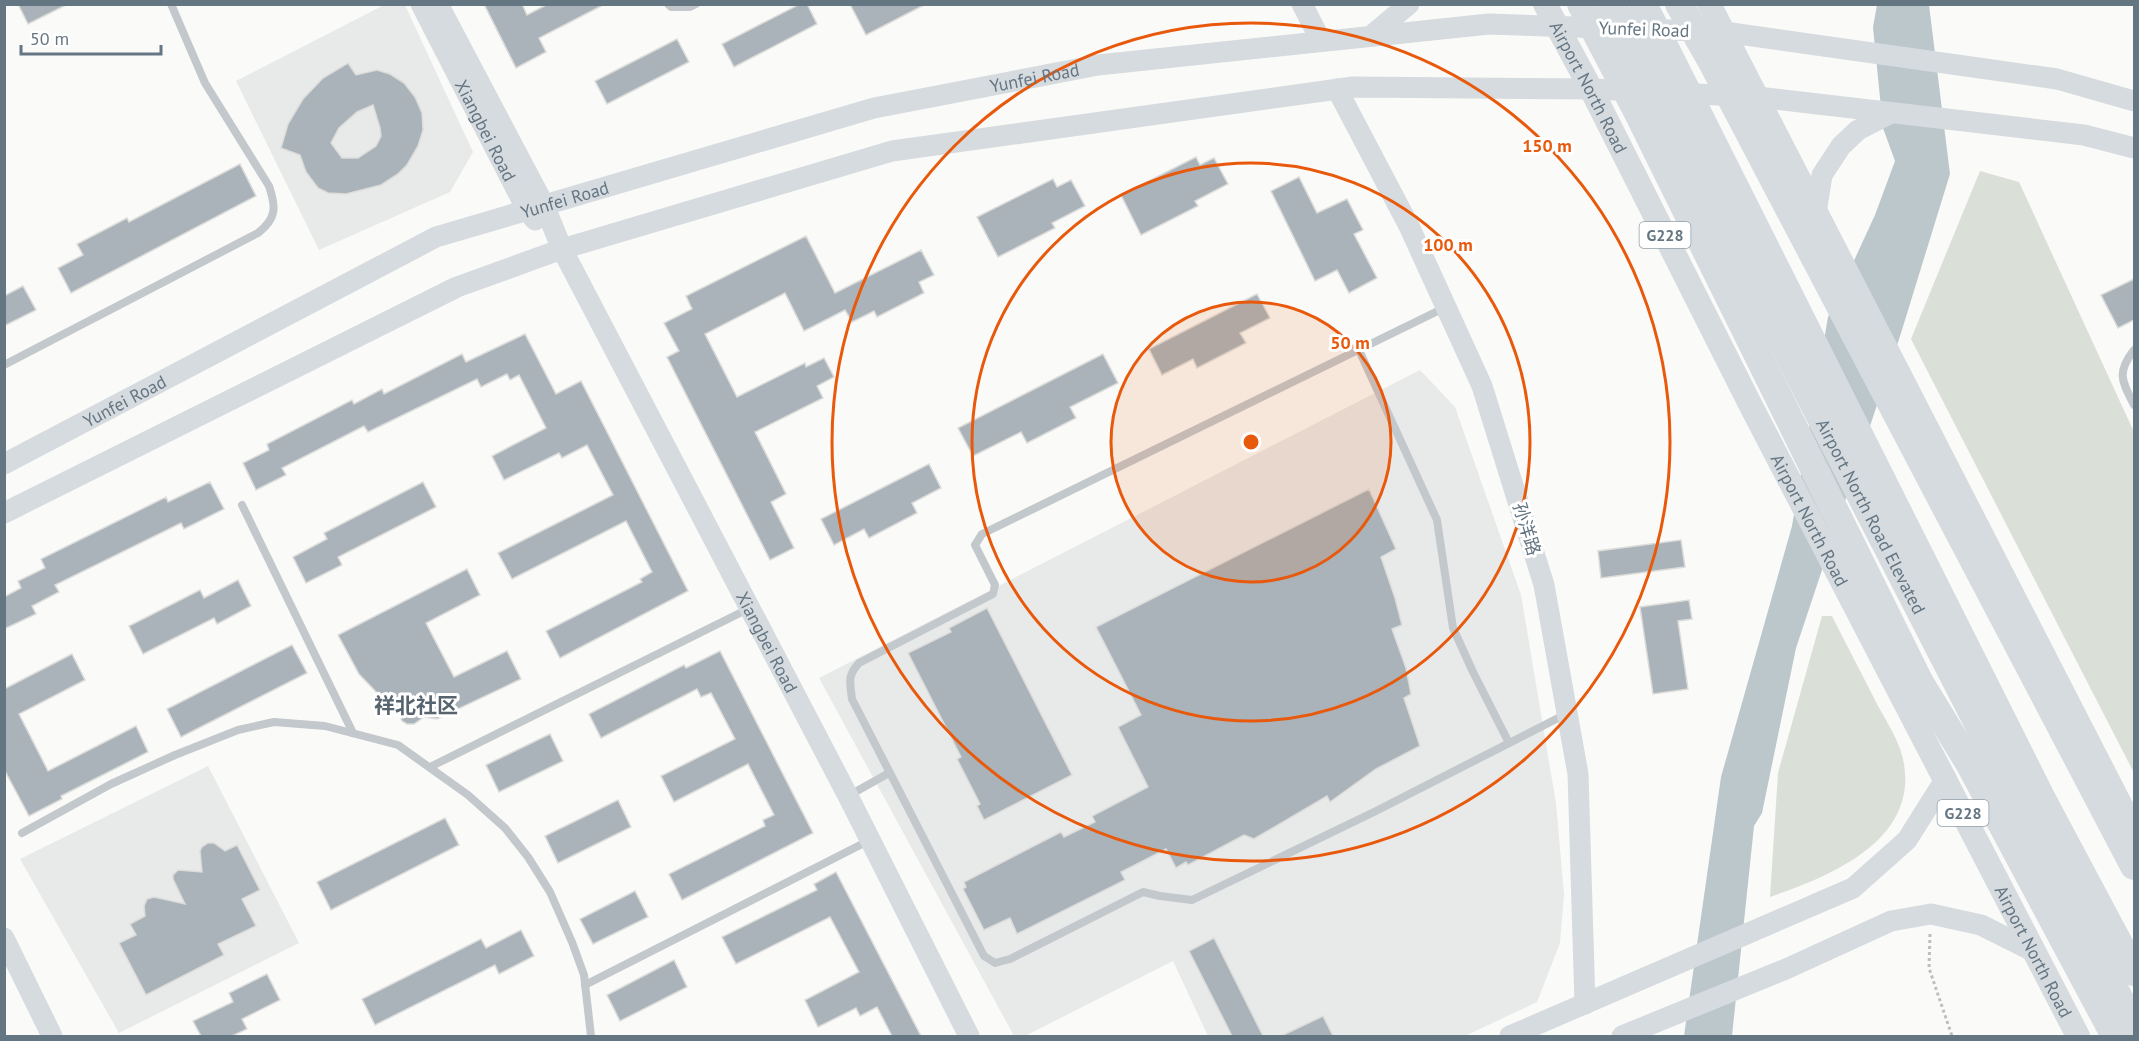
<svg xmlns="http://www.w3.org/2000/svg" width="2139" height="1041" viewBox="0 0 2139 1041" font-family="'PT Sans','Noto Sans SC',sans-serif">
<rect width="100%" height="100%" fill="#fafaf8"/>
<!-- built -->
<g fill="#e8e9e9">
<polygon points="384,5 405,5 473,152 450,192 319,250 236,81"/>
<polygon points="1420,370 1455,407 1521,595 1556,803 1564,895 1560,943 1537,1002 1465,1036 1208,1036 1173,961 1025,1036 1014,1036 819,678"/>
<polygon points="208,766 299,943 119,1033 20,859"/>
</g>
<!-- green -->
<g fill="#dadfd7">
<polygon points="1980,171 2019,182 2134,432 2134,773 1911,339"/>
<path d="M 1822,616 L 1832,616 C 1847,646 1863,676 1878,706 C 1888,724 1901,744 1904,764 C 1917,842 1828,877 1770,897 L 1778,773 Z"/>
</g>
<!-- water -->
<polygon fill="#bbc7cb" points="1877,5 1929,5 1950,174 1901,333 1796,648 1762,813 1754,826 1732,1036 1684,1036 1721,777 1792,526 1828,317 1875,215 1895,161 1883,128 1873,27"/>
<!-- building -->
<g fill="#aab3b9" stroke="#dcdcda" stroke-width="1.5" fill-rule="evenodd">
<polygon points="18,4 68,4 28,24"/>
<polygon points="484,4 522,4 527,15 548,4 605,4 539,38 546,52 516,68"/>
<polygon points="800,4 807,4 817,24 734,67 722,44"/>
<polygon points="850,4 926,4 866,35"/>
<polygon points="677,39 689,62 607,104 595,81"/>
<path d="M 348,63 L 356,75 L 377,70 L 390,74 L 404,83 L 415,97 L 422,113 L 423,130 L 418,146 L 407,165 L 398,174 L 381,185 L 346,194 L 328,193 L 318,188 L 306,172 L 300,155 L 281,148 L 288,124 L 303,99 L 323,78 ZM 373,105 L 380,128 L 381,136 L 376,146 L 358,158 L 342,158 L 331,143 L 339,128 L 357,112 Z"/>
<polygon points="1196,157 1200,165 1214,158 1228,184 1195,201 1198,206 1141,235 1121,195"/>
<polygon points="240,164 256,196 71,293 58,268 83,255 77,244 127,218 129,222"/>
<polygon points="1299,177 1317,213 1347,199 1363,230 1354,234 1377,278 1349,293 1337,270 1315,281 1271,191"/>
<polygon points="1053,179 1057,187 1071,180 1085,206 1052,223 1055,228 998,257 977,217"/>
<polygon points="806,236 835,293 921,250 934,275 919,282 924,293 877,317 874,311 852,322 845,310 804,331 785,293 705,334 737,397 805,363 806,367 824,358 834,377 817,386 823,398 755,432 786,494 771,502 794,548 770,560 667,357 679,351 664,323 692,309 686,296"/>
<polygon points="2134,279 2134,320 2118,328 2101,295"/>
<polygon points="23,286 36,310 4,326 4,296"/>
<polygon points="1257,294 1270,318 1240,333 1246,343 1197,368 1193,359 1162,375 1149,349"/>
<polygon points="525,334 556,394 581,381 688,591 560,658 546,631 642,582 640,579 652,572 626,521 512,579 498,553 613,495 587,445 562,458 559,453 504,480 492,456 546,428 519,375 510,380 507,374 481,387 477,379 368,432 364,426 282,468 286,475 256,490 243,463 269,450 267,444 352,400 354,404 382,389 384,394 462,354 466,362"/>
<polygon points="1103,354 1118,383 1070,407 1076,418 1027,443 1021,432 973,456 958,428"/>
<polygon points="929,464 941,488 912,503 917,513 869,538 864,529 834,545 821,519"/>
<polygon points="210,482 224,509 184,529 181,523 55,585 59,592 32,606 36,614 4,629 4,597 21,588 18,581 45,568 41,559 166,497 168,502"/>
<polygon points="423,482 436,507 338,557 342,565 306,583 293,557 327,539 324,533"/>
<polygon points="1369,489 1396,549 1381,557 1395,598 1402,625 1392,629 1406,668 1411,694 1404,698 1420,746 1376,769 1330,802 1327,796 1254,839 1244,835 1188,865 1186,862 1176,868 1166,849 1121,872 1125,880 1017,934 1010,918 984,930 963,889 966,887 964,882 1061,832 1064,837 1095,822 1092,816 1148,787 1118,727 1141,715 1096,627"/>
<polygon points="1681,540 1685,567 1601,578 1598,551"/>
<polygon points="467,569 480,595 426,623 454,677 507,651 521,679 437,719 424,717 414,724 407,724 402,721 397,707 381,697 359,674 338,635"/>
<polygon points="238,580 251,606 217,624 214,618 143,654 129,626 200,590 204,598"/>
<polygon points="1689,600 1692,619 1678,621 1688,689 1653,694 1640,607"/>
<polygon points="987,608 1072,775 984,820 977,806 980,804 957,759 961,757 908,653 951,632 949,628"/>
<polygon points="292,645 307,673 181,737 167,709"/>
<polygon points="720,651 813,833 682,900 669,874 765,826 763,820 774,815 748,764 674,802 661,776 735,739 711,693 701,697 697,689 601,738 589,714 684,665 686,668"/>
<polygon points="72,654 85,680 19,714 48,771 136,726 148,752 61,796 62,799 29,816 4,769 4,686 6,688"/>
<polygon points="550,734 563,761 499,792 486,765"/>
<polygon points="618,800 631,827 558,863 545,836"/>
<polygon points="445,818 459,845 331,910 317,882"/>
<polygon points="208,843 214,843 225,851 237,845 260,890 242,899 256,926 218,944 224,955 146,995 119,943 136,935 130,924 145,916 144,906 147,899 154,897 185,904 173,879 173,875 178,870 202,872 200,851 202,847"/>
<polygon points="836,872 921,1036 892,1036 877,1007 860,1016 856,1008 818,1027 805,1000 859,972 830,917 736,964 722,937 817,890 814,884"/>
<polygon points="635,891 648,917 593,944 580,919"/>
<polygon points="521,930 534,956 499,974 495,965 375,1025 362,999 481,939 486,948"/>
<polygon points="1214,938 1263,1036 1232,1036 1189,951"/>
<polygon points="674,960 687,987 620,1021 607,995"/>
<polygon points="267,974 280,1000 242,1019 247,1029 232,1036 201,1036 193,1021 233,1002 229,993"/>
<polygon points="1323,1016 1333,1036 1281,1036"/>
</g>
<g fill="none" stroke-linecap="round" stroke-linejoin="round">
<!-- path -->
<polyline stroke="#bbbfc2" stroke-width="3" stroke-dasharray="3 3" stroke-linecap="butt" points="1930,934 1929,968 1952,1036"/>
<!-- lane -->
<g stroke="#c3c8cc" stroke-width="8">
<polyline points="668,4 671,7 690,7 696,4"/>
<path d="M 1446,307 L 982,534 L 975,545 L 995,585 L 993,594 L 859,663 C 847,676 850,682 852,699 L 984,956 L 995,963 L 1010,959 L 1143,892 L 1160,896 L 1192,900 L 1374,812 L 1566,714"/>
<polyline points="1359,350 1437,520 1453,628 1473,672 1509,743"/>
<path d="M 2134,350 C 2116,373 2122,381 2134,405"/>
<path d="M 4,365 L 258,233 C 277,218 276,207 269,186 L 205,83 L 171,4"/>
<polyline points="242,505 353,733"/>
<polyline points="430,767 748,609"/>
<polyline points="848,796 889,773"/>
<polyline points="22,833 111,784 175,755 238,730 274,722 325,726 398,745 468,795 505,828 528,857 550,892 572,942 584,975 591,1036"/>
<polyline points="585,985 870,840"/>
</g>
<!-- secondary -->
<g stroke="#d6dbdf" stroke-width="21">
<path id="s1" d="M 421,4 L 527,210 L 535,220"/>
<path id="s2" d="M 438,4 L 544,205 L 562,249 L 848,796 L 969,1036"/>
<polyline points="1302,4 1321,41"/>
<polyline points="1643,29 1724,32 2057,79 2134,101"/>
<polyline points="1371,36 1409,4"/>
<polyline points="1337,89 1409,226 1482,386 1544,585 1578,774 1585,1004"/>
<polyline points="1677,93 1757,97 2084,135 2134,148"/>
<polyline points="1816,213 1822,175 1841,146 1858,130 1891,113"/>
<path id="s3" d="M 4,464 L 436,237 L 874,108 L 1098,65 L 1489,24 L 1603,28"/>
<polyline points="4,513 457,287 562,249 892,151 1353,87 1591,89 1637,91"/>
<polyline points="4,938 52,1036"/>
<polyline points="1510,1036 1853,888 1907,840 1946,778"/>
<polyline points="1622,1036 1786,969 1891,921 1931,914 1981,925 2035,952"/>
</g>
<!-- primary -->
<g stroke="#d6dbdf" stroke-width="24">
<path id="s4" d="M 1545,4 L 1591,89 L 1751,406 L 2078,1036"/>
<polyline points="1709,4 2134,831"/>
</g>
<!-- highway -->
<g stroke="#d6dbdf" stroke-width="28">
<polyline points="1581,4 1638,113 1919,681 1969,763 2115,1036"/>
<path id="s5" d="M 1612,4 L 1804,385 L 2134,1027"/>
<polyline points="1643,4 2042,799 2134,972"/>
<polyline points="1679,4 1712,62 2134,866"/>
</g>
</g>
<!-- distance rings -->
<circle cx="1251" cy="442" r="140" fill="#e8590c" fill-opacity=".12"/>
<g fill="none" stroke="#e8590c" stroke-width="3">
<circle cx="1251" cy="442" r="140"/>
<circle cx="1251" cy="442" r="279"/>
<circle cx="1251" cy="442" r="419"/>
</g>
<g text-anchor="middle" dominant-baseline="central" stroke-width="6" stroke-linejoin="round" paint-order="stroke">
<!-- shield labels -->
<g fill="#fff" stroke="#939fa8" stroke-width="1.5">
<rect x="1639.5" y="222" width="51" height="26" rx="4.5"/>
<rect x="1937.5" y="800" width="51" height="26" rx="4.5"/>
</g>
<g font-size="16" font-weight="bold" fill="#657683">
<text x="1665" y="235">G228</text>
<text x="1963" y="813">G228</text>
</g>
<!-- street labels -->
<g font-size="18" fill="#657683" stroke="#fff">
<text transform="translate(1644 29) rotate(2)">Yunfei Road</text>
<text stroke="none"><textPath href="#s3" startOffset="1108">Yunfei Road</textPath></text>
<text stroke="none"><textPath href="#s4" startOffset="94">Airport North Road</textPath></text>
<text stroke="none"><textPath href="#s1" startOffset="142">Xiangbei Road</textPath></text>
<text stroke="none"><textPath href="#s3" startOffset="622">Yunfei Road</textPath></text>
<text stroke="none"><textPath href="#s3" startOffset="136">Yunfei Road</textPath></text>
<text stroke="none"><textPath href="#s5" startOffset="574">Airport North Road Elevated</textPath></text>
<text stroke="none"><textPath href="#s4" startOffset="580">Airport North Road</textPath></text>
<text transform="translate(1527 529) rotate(73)">孙洋路</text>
<text stroke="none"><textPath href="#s2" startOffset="718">Xiangbei Road</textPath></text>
<text stroke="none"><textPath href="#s4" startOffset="1066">Airport North Road</textPath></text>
</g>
<!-- quarter labels -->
<g font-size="21" font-weight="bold" fill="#57646e" stroke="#fff">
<text x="416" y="705">祥北社区</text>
</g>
</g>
<circle cx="1251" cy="442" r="9" fill="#e8590c" stroke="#fff" stroke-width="3"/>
<g font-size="18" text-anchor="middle" font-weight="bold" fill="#e8590c" stroke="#fff" stroke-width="6" stroke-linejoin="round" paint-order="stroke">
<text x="1547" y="152">150 m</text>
<text x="1448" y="251">100 m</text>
<text x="1350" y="349">50 m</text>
</g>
<!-- border -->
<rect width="2139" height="1041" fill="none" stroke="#657683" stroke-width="12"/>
<!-- scale -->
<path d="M21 45v9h140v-9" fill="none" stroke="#657683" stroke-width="3"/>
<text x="30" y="45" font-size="18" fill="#657683" stroke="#ffffff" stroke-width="4.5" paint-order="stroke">50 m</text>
</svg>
